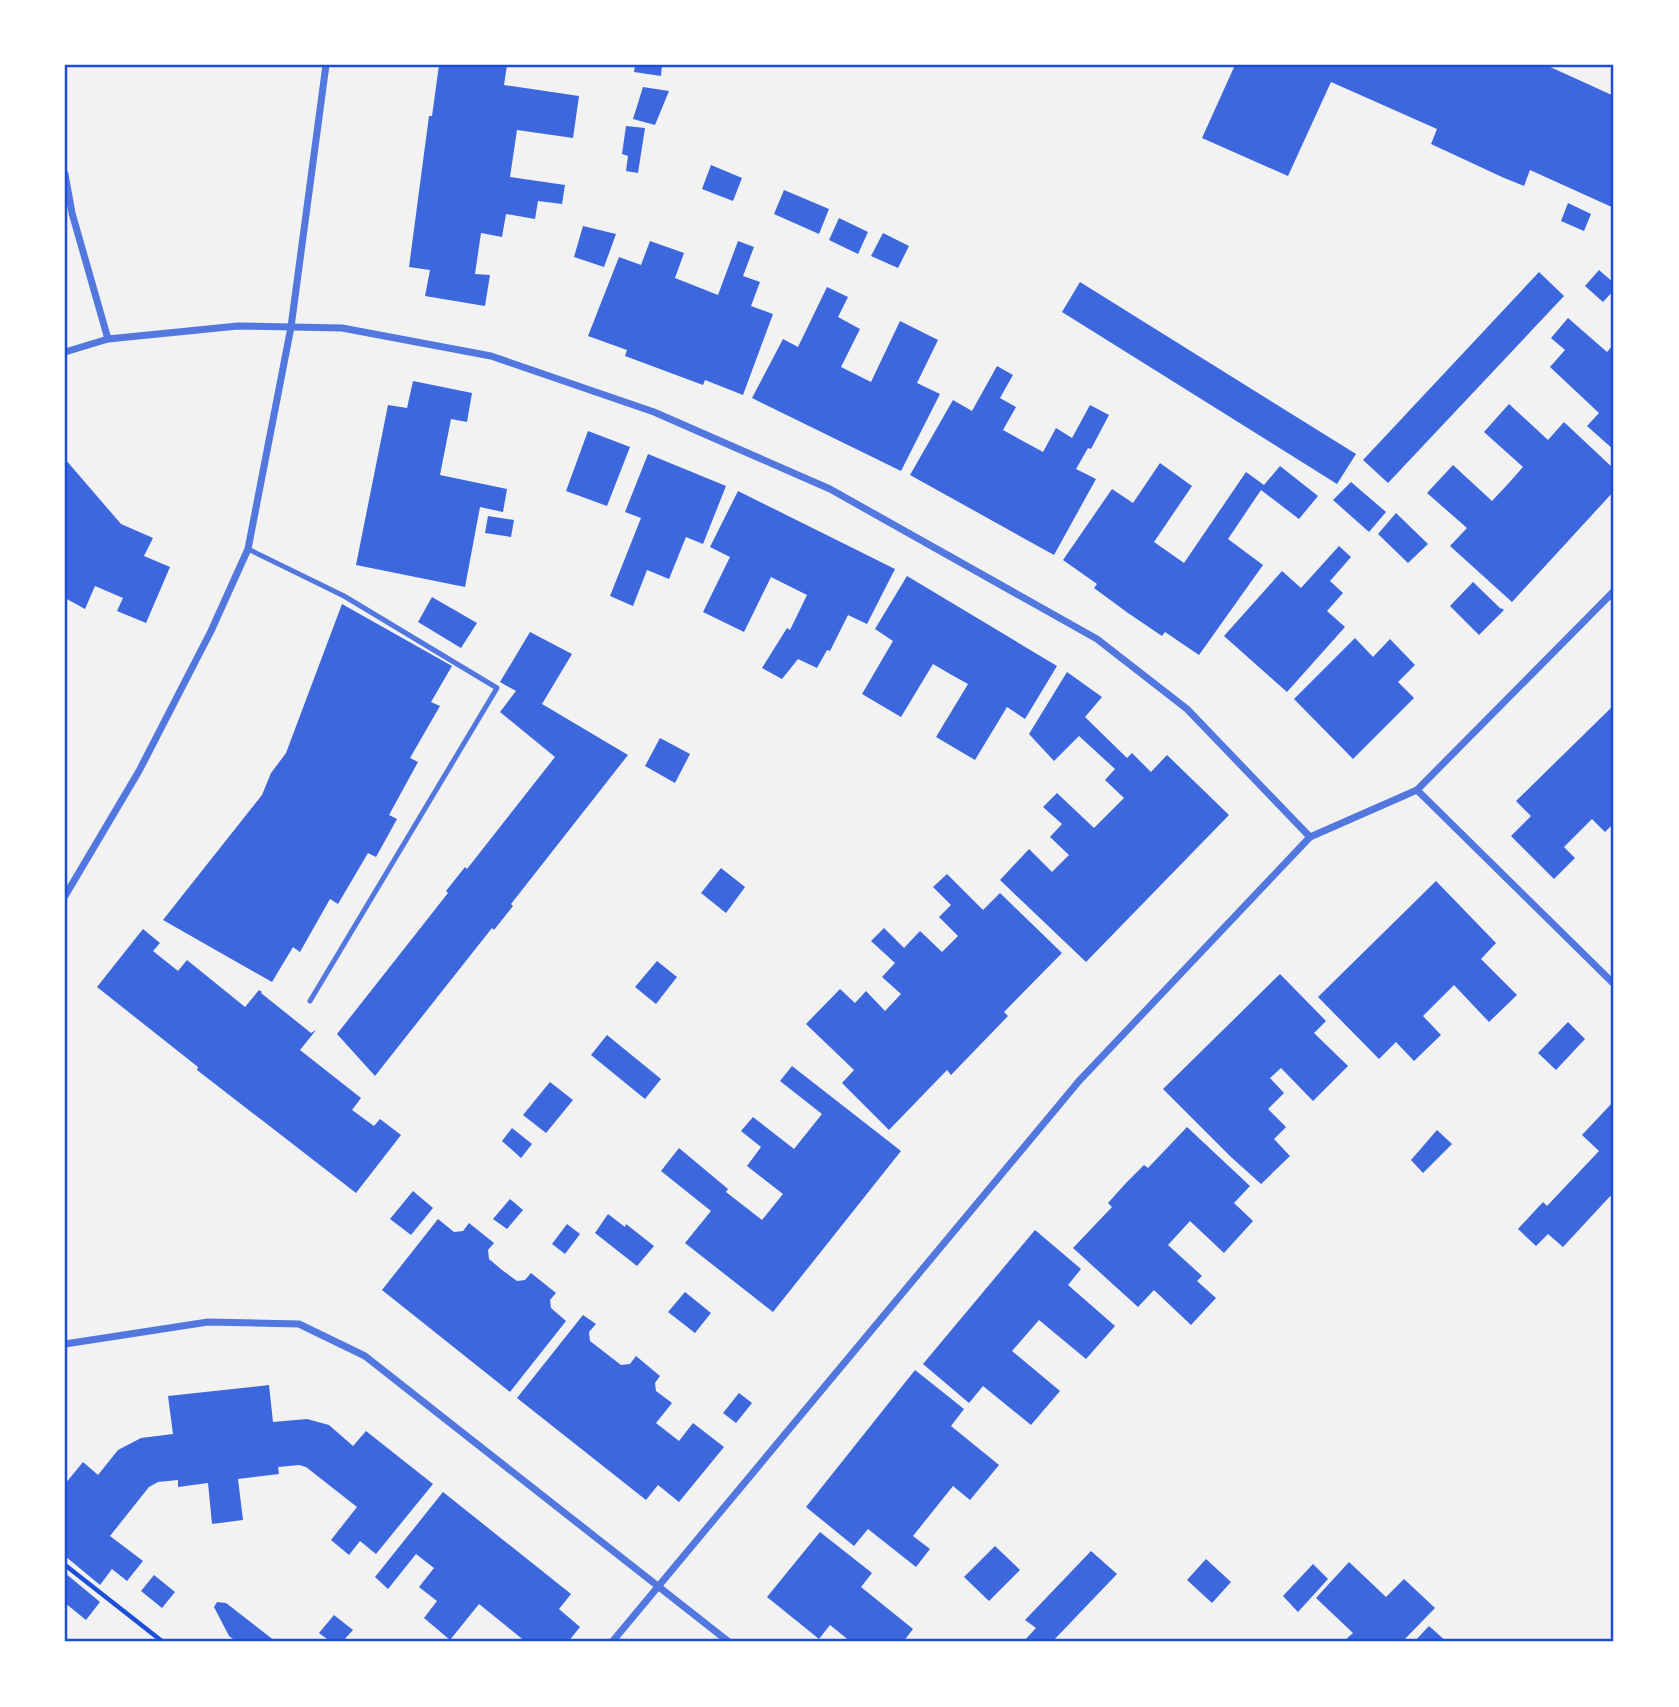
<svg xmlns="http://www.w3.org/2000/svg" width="1679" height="1707" viewBox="0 0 1679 1707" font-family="'Space Grotesk',sans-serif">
<rect width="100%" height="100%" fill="#f2f2f2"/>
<!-- building -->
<g fill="#3d67dc">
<polygon points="439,65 507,65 504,85 579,96 573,138 517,130 510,177 565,185 562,204 538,201 535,219 506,214 502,237 481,233 475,274 490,275 485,306 425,296 430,270 409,267 429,116 432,116"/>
<polygon points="635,65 662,65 661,76 634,72"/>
<polygon points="1235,65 1549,65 1548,66 1614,96 1614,208 1530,170 1524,186 1502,177 1431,144 1437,129 1331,82 1288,176 1202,138"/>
<polygon points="643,87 669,91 655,125 633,119"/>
<polygon points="626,126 645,128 638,173 626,171 628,156 622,154"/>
<polygon points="711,165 742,178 733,201 702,189"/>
<polygon points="784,190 829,209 819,234 774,214"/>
<polygon points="1568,203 1591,214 1584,231 1561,221"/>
<polygon points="839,218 868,232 858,254 829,240"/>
<polygon points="583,226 616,234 604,267 574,257"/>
<polygon points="883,233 909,246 898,268 871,256"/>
<polygon points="650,241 684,253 675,278 718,295 738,241 754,247 743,276 760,282 751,306 773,314 743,395 705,380 703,385 625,356 627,350 588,336 619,257 641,265"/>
<polygon points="1599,270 1614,283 1614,290 1603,302 1585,286"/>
<polygon points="1539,272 1564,296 1388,483 1363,460"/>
<polygon points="1080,282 1356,454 1337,484 1062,312"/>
<polygon points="827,287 848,297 838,317 860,329 841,367 871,382 900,321 938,340 917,383 940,394 901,471 752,398 783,339 798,347"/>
<polygon points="1568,318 1607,352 1614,344 1614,450 1587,426 1599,413 1550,367 1565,350 1551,338"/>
<polygon points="997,366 1013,375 1000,398 1016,407 1003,430 1043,452 1056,428 1072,438 1090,405 1109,415 1091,449 1088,448 1076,469 1096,479 1054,555 910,475 953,400 972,411"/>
<polygon points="413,381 472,393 467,422 451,419 440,475 507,489 503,512 480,507 465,587 356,565 388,405 407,408"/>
<polygon points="1509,404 1548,440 1564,422 1614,469 1614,491 1512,602 1450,546 1467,528 1427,493 1453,465 1492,501 1507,485 1523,467 1484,432"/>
<polygon points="588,431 630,447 607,506 566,491"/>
<polygon points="648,454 726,486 703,544 686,537 669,579 647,570 633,606 610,596 641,518 625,512"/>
<polygon points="65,459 121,524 153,538 144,556 170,567 146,623 117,611 123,598 95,586 85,609 65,598"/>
<polygon points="1160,463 1192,486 1154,542 1184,563 1246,472 1264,485 1280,466 1318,496 1299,519 1261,490 1228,539 1263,565 1199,655 1165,632 1162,636 1128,613 1094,588 1097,584 1063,560 1112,489 1133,503"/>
<polygon points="1351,482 1386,512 1369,532 1333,500"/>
<polygon points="738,491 895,569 867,624 848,615 830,651 827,650 817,668 798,659 782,679 762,668 787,628 790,630 807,595 771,577 744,632 703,612 730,557 710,547"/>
<polygon points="1396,513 1428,544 1408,563 1378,534"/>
<polygon points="488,516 514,520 511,537 485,533"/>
<polygon points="1339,546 1351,557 1330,581 1343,593 1327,611 1345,627 1287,692 1224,636 1282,571 1301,588"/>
<polygon points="907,576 1057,666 1025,719 1007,707 975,760 936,737 968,684 950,674 933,664 901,717 862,694 893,641 875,629"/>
<polygon points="1473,582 1501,609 1501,608 1504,610 1479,635 1450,606"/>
<polygon points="432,597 477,623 461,648 418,622"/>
<polygon points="342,604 452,666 431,702 440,706 410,758 418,762 389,815 397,819 376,857 368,853 338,904 330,899 300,952 293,947 272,982 163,920 262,795 271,773 286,753"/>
<polygon points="530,632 572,654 542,704 628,755 511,904 513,906 494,930 492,928 375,1076 337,1034 448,893 446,891 465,867 467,869 555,757 500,712 516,691 500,682"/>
<polygon points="1355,638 1373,657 1390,639 1415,665 1398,682 1414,698 1353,759 1294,699"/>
<polygon points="1067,672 1102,697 1085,717 1127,758 1132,753 1151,772 1167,755 1229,815 1086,962 1000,880 1029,849 1052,872 1069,855 1050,837 1062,824 1043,807 1057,793 1094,828 1124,798 1105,780 1115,769 1079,736 1054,761 1029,734"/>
<polygon points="1614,705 1614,823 1605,832 1592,819 1564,847 1575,858 1554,879 1511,836 1531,816 1516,801"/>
<polygon points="660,738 690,754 675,783 645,766"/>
<polygon points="721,868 745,887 726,913 701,893"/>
<polygon points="947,874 983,910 1000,893 1062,953 1004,1012 1008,1016 951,1075 947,1070 889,1130 842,1083 854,1070 806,1024 840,989 855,1003 866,991 885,1011 901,994 882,977 895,963 871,941 884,928 904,948 920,931 942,952 958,936 939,917 951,905 933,887"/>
<polygon points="1436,881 1496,943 1481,959 1517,995 1489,1022 1454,985 1423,1016 1441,1035 1414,1061 1396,1042 1379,1059 1318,997"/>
<polygon points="143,929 160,943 153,951 178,971 187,960 245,1007 259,990 262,992 261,993 311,1033 316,1030 300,1050 361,1098 352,1110 374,1126 380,1119 401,1135 356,1193 197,1070 198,1067 97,987"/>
<polygon points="657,961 677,977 656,1004 635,987"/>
<polygon points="1280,974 1326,1021 1314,1033 1348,1066 1313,1101 1281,1068 1270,1078 1284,1093 1268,1109 1286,1127 1274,1139 1290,1156 1261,1184 1231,1157 1163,1089"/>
<polygon points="1568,1022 1585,1039 1556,1070 1538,1053"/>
<polygon points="607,1035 661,1079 645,1099 591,1055"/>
<polygon points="792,1066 901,1151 773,1312 685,1243 711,1211 661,1171 679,1148 728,1189 726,1192 762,1220 783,1194 747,1166 761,1147 741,1131 753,1117 794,1149 822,1114 780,1081"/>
<polygon points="550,1082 573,1100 546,1133 523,1115"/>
<polygon points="1614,1101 1614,1192 1563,1247 1548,1234 1536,1246 1518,1229 1543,1202 1547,1206 1599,1151 1582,1135"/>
<polygon points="1187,1127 1250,1186 1234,1203 1253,1221 1224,1253 1190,1221 1168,1245 1202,1276 1197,1281 1216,1298 1191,1325 1154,1290 1138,1307 1073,1248 1112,1207 1108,1203 1126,1183 1144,1165 1148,1168"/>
<polygon points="512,1128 532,1144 521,1158 502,1141"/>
<polygon points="1437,1130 1452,1144 1423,1173 1411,1160"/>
<polygon points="413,1191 433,1208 411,1235 390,1219"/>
<polygon points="510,1199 523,1210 507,1229 493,1219"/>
<polygon points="608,1214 625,1227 626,1224 654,1246 637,1266 595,1233"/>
<polygon points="438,1219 454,1232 463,1231 469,1223 494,1243 488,1250 489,1259 502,1270 517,1281 525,1280 531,1273 556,1293 550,1300 551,1308 566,1321 510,1392 382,1290"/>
<polygon points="567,1224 580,1234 565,1254 552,1244"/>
<polygon points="1035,1230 1081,1269 1068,1285 1115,1326 1086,1359 1039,1320 1012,1351 1060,1391 1031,1425 983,1386 969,1403 923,1364"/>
<polygon points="685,1292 711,1313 695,1333 668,1312"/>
<polygon points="583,1315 596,1324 589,1332 590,1341 621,1365 630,1364 636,1356 660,1376 655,1383 656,1391 672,1403 656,1423 679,1441 693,1423 724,1447 679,1502 658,1485 646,1500 517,1398"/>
<polygon points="915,1370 964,1409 951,1426 999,1465 970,1500 953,1486 913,1536 930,1549 916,1567 868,1529 854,1546 806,1507"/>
<polygon points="269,1385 273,1422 307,1419 329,1425 353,1446 366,1431 433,1484 376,1554 360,1541 349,1555 331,1540 357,1507 306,1467 299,1465 278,1467 279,1474 238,1479 243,1520 212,1524 208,1483 178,1487 178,1480 158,1482 149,1487 110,1536 143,1561 127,1581 112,1569 100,1585 65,1556 65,1484 83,1462 98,1475 118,1450 141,1438 173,1434 168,1396"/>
<polygon points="739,1393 752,1403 736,1423 723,1413"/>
<polygon points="443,1492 571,1594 559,1609 580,1627 568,1642 526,1642 479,1604 450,1640 424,1618 437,1601 419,1587 434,1568 416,1554 388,1589 375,1577"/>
<polygon points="820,1532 872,1573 861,1587 913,1629 903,1642 851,1642 830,1625 819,1639 767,1597"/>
<polygon points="995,1546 1020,1570 989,1601 964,1577"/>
<polygon points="1091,1551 1117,1574 1052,1642 1023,1642 1036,1628 1025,1620"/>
<polygon points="1206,1559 1231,1582 1212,1603 1187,1580"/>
<polygon points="1349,1562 1386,1597 1404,1579 1435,1608 1402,1642 1343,1642 1353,1633 1316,1598"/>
<polygon points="1313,1564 1328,1579 1298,1612 1283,1596"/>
<polygon points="65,1573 100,1602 86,1620 65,1603"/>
<polygon points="154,1575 175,1592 162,1608 141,1591"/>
<polygon points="217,1602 226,1603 275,1641 237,1642 229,1636 214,1607"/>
<polygon points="334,1615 353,1630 342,1642 331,1642 319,1633"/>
<polygon points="1429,1626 1447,1642 1414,1642"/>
</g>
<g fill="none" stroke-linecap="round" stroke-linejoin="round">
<!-- path -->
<polyline stroke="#1d4ed8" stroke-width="4.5" points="65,1565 163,1642"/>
<!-- service -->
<polyline stroke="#5277de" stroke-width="5" points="248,549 344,596 497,688 310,1001"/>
<!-- minor -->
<g stroke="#5277de" stroke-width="7">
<polyline points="65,174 72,213 108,339"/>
<polyline points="65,352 108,339 238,326 342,328 491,356 654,412 830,489 1097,639 1187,709 1310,837"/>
<polyline points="1417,790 1614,984"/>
<polyline points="65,896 139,771 211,631 248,549 291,327 326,65"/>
<polyline points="65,1344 208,1322 299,1324 365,1356 729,1642"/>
<polyline points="612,1642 1079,1081 1310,837 1417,790 1614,591"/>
</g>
</g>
<!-- border -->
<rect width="1679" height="1707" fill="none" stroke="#ffffff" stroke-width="133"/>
<rect x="66" y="66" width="1546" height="1574" fill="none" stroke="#1d4ed8" stroke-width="2.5"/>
</svg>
